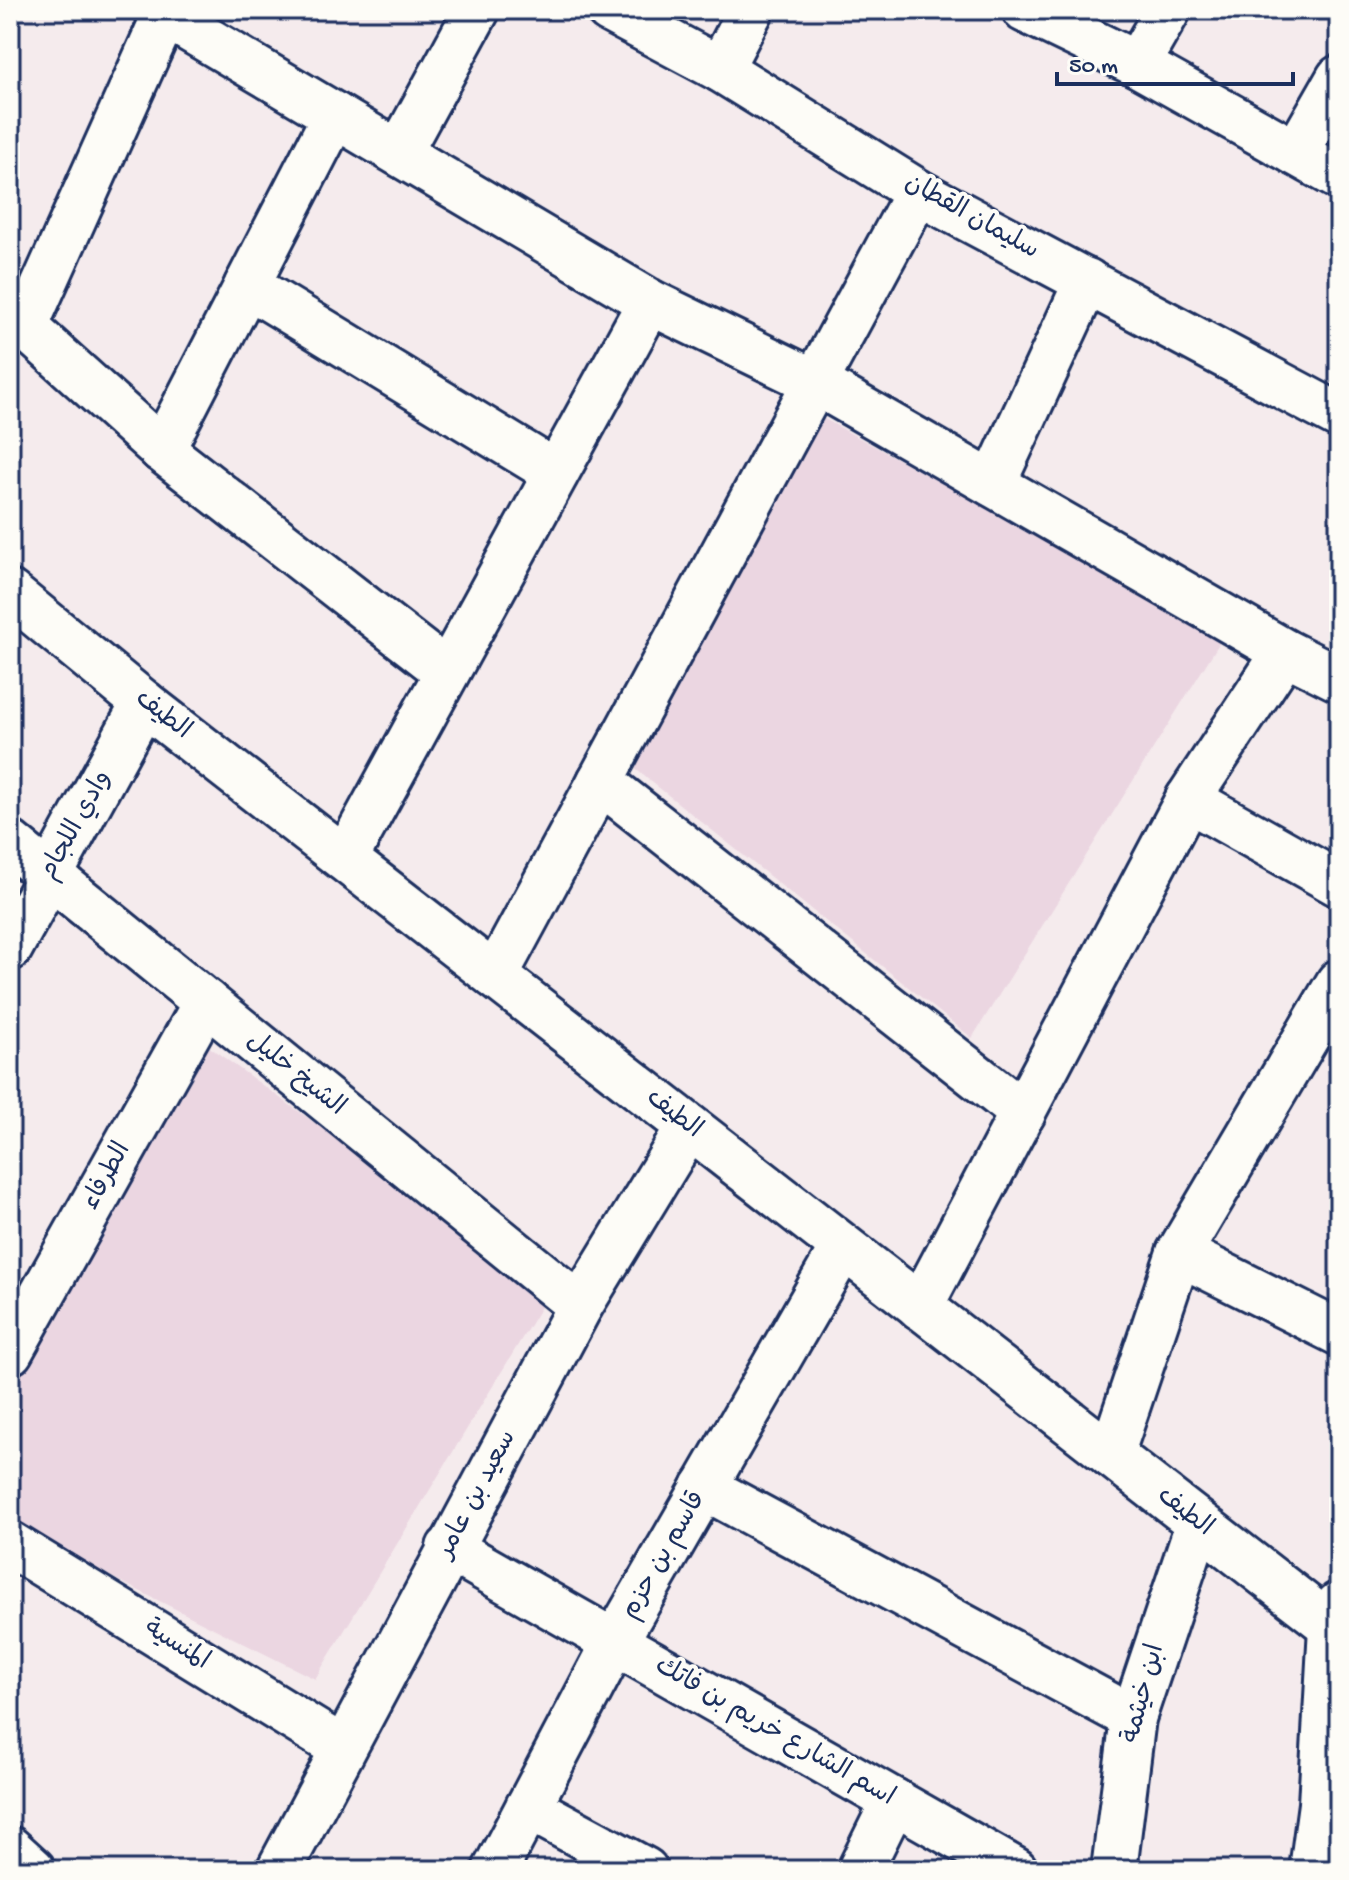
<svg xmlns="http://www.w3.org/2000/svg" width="1349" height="1880" viewBox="0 0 1349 1880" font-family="'Gochi Hand','Playpen Sans Arabic',sans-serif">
<rect width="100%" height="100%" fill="#f5ebed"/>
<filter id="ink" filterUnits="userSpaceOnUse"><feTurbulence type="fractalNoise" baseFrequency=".0125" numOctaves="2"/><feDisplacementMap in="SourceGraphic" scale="16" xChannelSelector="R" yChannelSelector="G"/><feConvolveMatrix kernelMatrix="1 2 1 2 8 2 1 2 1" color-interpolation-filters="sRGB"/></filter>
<g filter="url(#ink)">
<!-- built -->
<g fill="#ebd6e1">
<polygon points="808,410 1223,637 972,1038 618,755"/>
<polygon points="187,1031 550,1292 315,1679 10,1526 10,1370"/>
</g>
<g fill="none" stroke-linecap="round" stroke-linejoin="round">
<!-- minor casing -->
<g stroke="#1b2f5e" stroke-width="50">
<g id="minor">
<polyline points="157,10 650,302 815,382 1285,652 1339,679"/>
<polyline points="609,10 720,69 918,192 1339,416"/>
<polyline points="1025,10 1137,64 1339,177"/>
<polyline points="1137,64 1168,10"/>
<polyline points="720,69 751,10"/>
<polyline points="399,153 477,10"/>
<polyline points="1296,153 1339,78"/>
<polyline points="247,285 556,473"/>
<polyline points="10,313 162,450 447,672"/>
<polyline points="26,325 165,15"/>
<polyline points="162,450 335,115"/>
<polyline points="993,484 1087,281"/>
<polyline points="10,593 144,703 1339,1632"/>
<polyline points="600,781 1023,1113"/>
<polyline points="1188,799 1339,884"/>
<polyline points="10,843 580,1306"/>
<polyline points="345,859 650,302"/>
<polyline points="10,948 144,703"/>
<polyline points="495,976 918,192"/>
<polyline points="1179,1253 1339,1333"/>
<polyline points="920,1307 1188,799 1285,652"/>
<polyline points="10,1352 206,1002"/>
<polyline points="1111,1455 1179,1253 1339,982"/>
<polyline points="704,1487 1133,1718"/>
<polyline points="10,1544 342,1748"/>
<polyline points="449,1548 1015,1870"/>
<polyline points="528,1807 645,1870"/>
<polyline points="10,1849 33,1870"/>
<polyline points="279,1870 580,1306 689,1127"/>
<polyline points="495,1870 615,1642 843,1247"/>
<polyline points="860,1870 894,1801"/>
<polyline points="1114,1870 1133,1718 1198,1524"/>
<polyline points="1312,1870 1321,1804 1331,1627 1339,1604"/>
</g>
</g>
<!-- minor -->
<use href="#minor" stroke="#fdfcf7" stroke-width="44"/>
</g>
</g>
<g text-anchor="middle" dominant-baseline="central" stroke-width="8" stroke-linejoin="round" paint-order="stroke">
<!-- street labels -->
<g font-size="26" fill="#1b2f5e" stroke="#fdfcf7">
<text transform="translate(971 218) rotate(29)">سليمان القطان</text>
<text transform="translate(162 716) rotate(38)">الطيف</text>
<text transform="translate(77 826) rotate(-61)">وادي اللجام</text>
<text transform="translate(295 1075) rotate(39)">الشيخ خليل</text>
<text transform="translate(673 1115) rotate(38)">الطيف</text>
<text transform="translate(108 1177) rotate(-61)">الطرفاء</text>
<text transform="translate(478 1495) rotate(-62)">سعيد بن عامر</text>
<text transform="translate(1184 1513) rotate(38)">الطيف</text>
<text transform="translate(665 1556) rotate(-60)">قاسم بن حزم</text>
<text transform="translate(176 1646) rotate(32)">المنسية</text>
<text transform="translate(1145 1694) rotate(-75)">ابن خيثمة</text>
<text transform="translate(774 1733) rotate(30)">اسم الشارع خريم بن فاتك</text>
</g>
</g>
<!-- margin -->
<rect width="1349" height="1880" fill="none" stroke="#fdfcf7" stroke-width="40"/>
<rect x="20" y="20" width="1309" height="1840" fill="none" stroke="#1b2f5e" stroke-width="3" filter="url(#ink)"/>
<!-- scale -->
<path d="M1057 72v12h236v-12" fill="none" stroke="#1b2f5e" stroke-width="4"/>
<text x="1069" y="72" font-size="24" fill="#1b2f5e" stroke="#fdfcf7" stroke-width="6" paint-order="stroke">50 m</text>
</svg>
